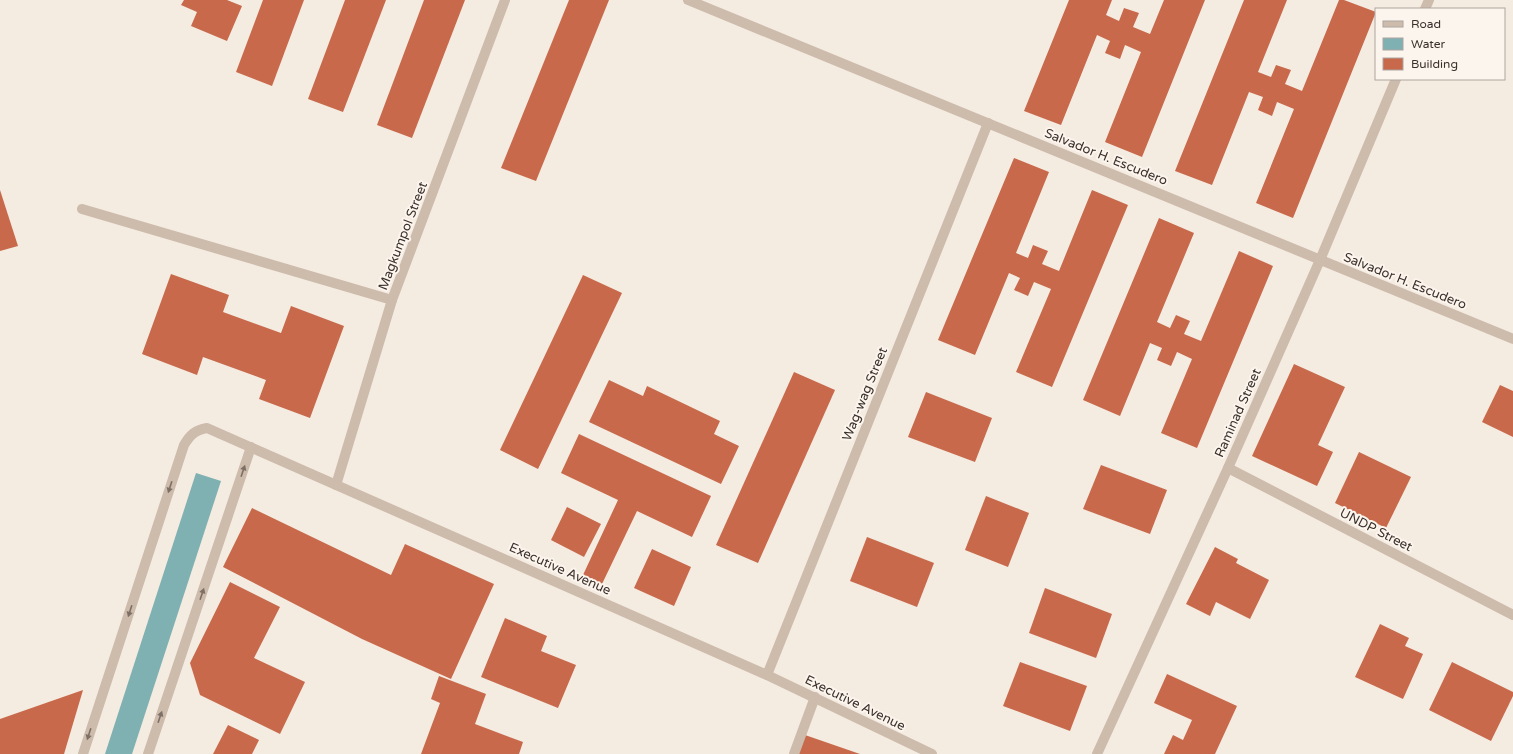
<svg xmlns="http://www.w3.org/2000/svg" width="1513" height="754" viewBox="0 0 1513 754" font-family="'Varela Round',sans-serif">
<rect width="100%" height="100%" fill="#f4ebe1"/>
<!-- water -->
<polygon fill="#7fb0b2" points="196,473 221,481 132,754 105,754"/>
<!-- building -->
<g fill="#c8694b">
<polygon points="184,0 227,0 242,6 227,41 191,26 197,12 181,5"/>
<polygon points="263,0 304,0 272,86 236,72"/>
<polygon points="345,0 386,0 343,112 308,99"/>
<polygon points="424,0 465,0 412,138 377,125"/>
<polygon points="569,0 609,0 536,181 501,168"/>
<polygon points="1069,0 1112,0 1106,15 1119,21 1124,8 1139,13 1133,27 1150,34 1164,0 1205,0 1142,157 1105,142 1141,52 1125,45 1120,59 1105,53 1110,41 1097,35 1061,125 1024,111"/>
<polygon points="1244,0 1287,0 1258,72 1271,77 1276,65 1291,70 1285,84 1302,91 1339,0 1344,0 1376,12 1293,218 1256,203 1294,109 1277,102 1272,116 1258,110 1263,97 1249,92 1212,185 1175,171"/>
<polygon points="1014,158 1049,172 1016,253 1028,258 1033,245 1048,251 1042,264 1059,271 1092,190 1128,205 1052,387 1016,372 1051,289 1034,282 1028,296 1014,290 1020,278 1009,273 975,355 938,340"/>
<polygon points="0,190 18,246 0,251"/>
<polygon points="1159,218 1194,233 1157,322 1170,328 1176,315 1190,321 1184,334 1201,341 1239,251 1273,266 1197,448 1161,433 1192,359 1177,352 1171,366 1157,360 1162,348 1150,343 1120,416 1083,400"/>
<polygon points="171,274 229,295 223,312 281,333 291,306 344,326 310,418 259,399 266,380 203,357 197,375 142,354"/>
<polygon points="583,275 622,293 538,469 500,450"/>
<polygon points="1294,364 1345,387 1318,445 1333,452 1317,486 1252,456"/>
<polygon points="794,372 835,390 758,563 716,545"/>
<polygon points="609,380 643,396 647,386 720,421 714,434 739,446 721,484 589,422"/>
<polygon points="1500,385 1513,391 1513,437 1482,422"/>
<polygon points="926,392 992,418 975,462 908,437"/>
<polygon points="579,434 711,496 692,537 637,511 602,584 583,575 618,500 561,473"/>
<polygon points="1359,452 1411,477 1386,528 1335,503"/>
<polygon points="1101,465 1167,490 1150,534 1083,509"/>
<polygon points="986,496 1029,513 1008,567 965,550"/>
<polygon points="567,507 601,524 584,557 551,540"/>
<polygon points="252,508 391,575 405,544 494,584 451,679 362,639 223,567"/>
<polygon points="867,537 934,563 917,607 850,581"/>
<polygon points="1215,547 1238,559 1236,563 1269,580 1250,619 1216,602 1210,616 1186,604"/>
<polygon points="652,549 691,567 674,606 634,588"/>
<polygon points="230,582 280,607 254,658 305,682 280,734 200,695 190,663"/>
<polygon points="1045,588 1112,614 1096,658 1029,633"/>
<polygon points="505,618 547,636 541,651 576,665 558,708 481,677"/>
<polygon points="1380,624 1409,638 1405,646 1423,654 1403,699 1355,677"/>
<polygon points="1020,662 1087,686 1070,731 1003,706"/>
<polygon points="1452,662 1513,692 1513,696 1491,741 1429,710"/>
<polygon points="1167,674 1237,706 1215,754 1164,754 1173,735 1183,740 1192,720 1154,703"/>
<polygon points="439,676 486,694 475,724 523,742 519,754 421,754 440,703 431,699"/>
<polygon points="83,690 64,754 0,754 0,719"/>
<polygon points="228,725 259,740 252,754 213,754"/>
<polygon points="805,735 860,754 798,754"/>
</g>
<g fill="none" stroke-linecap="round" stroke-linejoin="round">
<!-- minor -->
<g stroke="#cdbbac" stroke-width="10">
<polyline points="688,0 1513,339"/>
<polyline points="1425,9 1429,0"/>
<polyline points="82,209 392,300"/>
<polyline points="1228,468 1513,615"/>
<polyline points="336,485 392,300 505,0"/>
<polyline points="767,675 988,123"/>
<path d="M 83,754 L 184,445 C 190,435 195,430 207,428 L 767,675 L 932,754"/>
<polyline points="148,754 251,447"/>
<polyline points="794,754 815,697"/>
<polyline points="1097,754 1228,468 1320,260 1396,79"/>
</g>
</g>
<!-- one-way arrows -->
<defs><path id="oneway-solid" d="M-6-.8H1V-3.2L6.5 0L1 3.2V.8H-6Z"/></defs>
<g fill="#7d6f65">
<use href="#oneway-solid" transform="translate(243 471) rotate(-71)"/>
<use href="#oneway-solid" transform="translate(170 487) rotate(108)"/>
<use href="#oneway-solid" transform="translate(202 594) rotate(-71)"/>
<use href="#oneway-solid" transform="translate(130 611) rotate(108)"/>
<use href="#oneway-solid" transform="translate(160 717) rotate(-71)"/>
<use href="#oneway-solid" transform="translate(89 734) rotate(108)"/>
</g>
<g text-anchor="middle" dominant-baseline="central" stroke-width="4" stroke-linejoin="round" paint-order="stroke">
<!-- street labels -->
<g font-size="13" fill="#3b302b" stroke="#fbf5ee">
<text transform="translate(1106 157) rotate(22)">Salvador H. Escudero</text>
<text transform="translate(403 236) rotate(-69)">Magkumpol Street</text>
<text transform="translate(1405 281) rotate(22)">Salvador H. Escudero</text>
<text transform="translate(865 394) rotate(-68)">Wag-wag Street</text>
<text transform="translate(1238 413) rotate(-66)">Raminad Street</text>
<text transform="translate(1376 530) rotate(27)">UNDP Street</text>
<text transform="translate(560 569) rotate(24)">Executive Avenue</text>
<text transform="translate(855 703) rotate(26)">Executive Avenue</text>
</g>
</g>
<!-- legend -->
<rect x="1375" y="8" width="130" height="72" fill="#fbf5ee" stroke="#aea6a0"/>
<rect x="1383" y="21" width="20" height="6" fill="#cdbbac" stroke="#aea6a0"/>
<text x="1411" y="28" font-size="12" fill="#3b302b">Road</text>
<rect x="1383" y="38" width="20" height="12" fill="#7fb0b2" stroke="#aea6a0"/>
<text x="1411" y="48" font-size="12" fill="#3b302b">Water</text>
<rect x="1383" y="58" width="20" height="12" fill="#c8694b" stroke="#aea6a0"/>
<text x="1411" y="68" font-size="12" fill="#3b302b">Building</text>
</svg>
